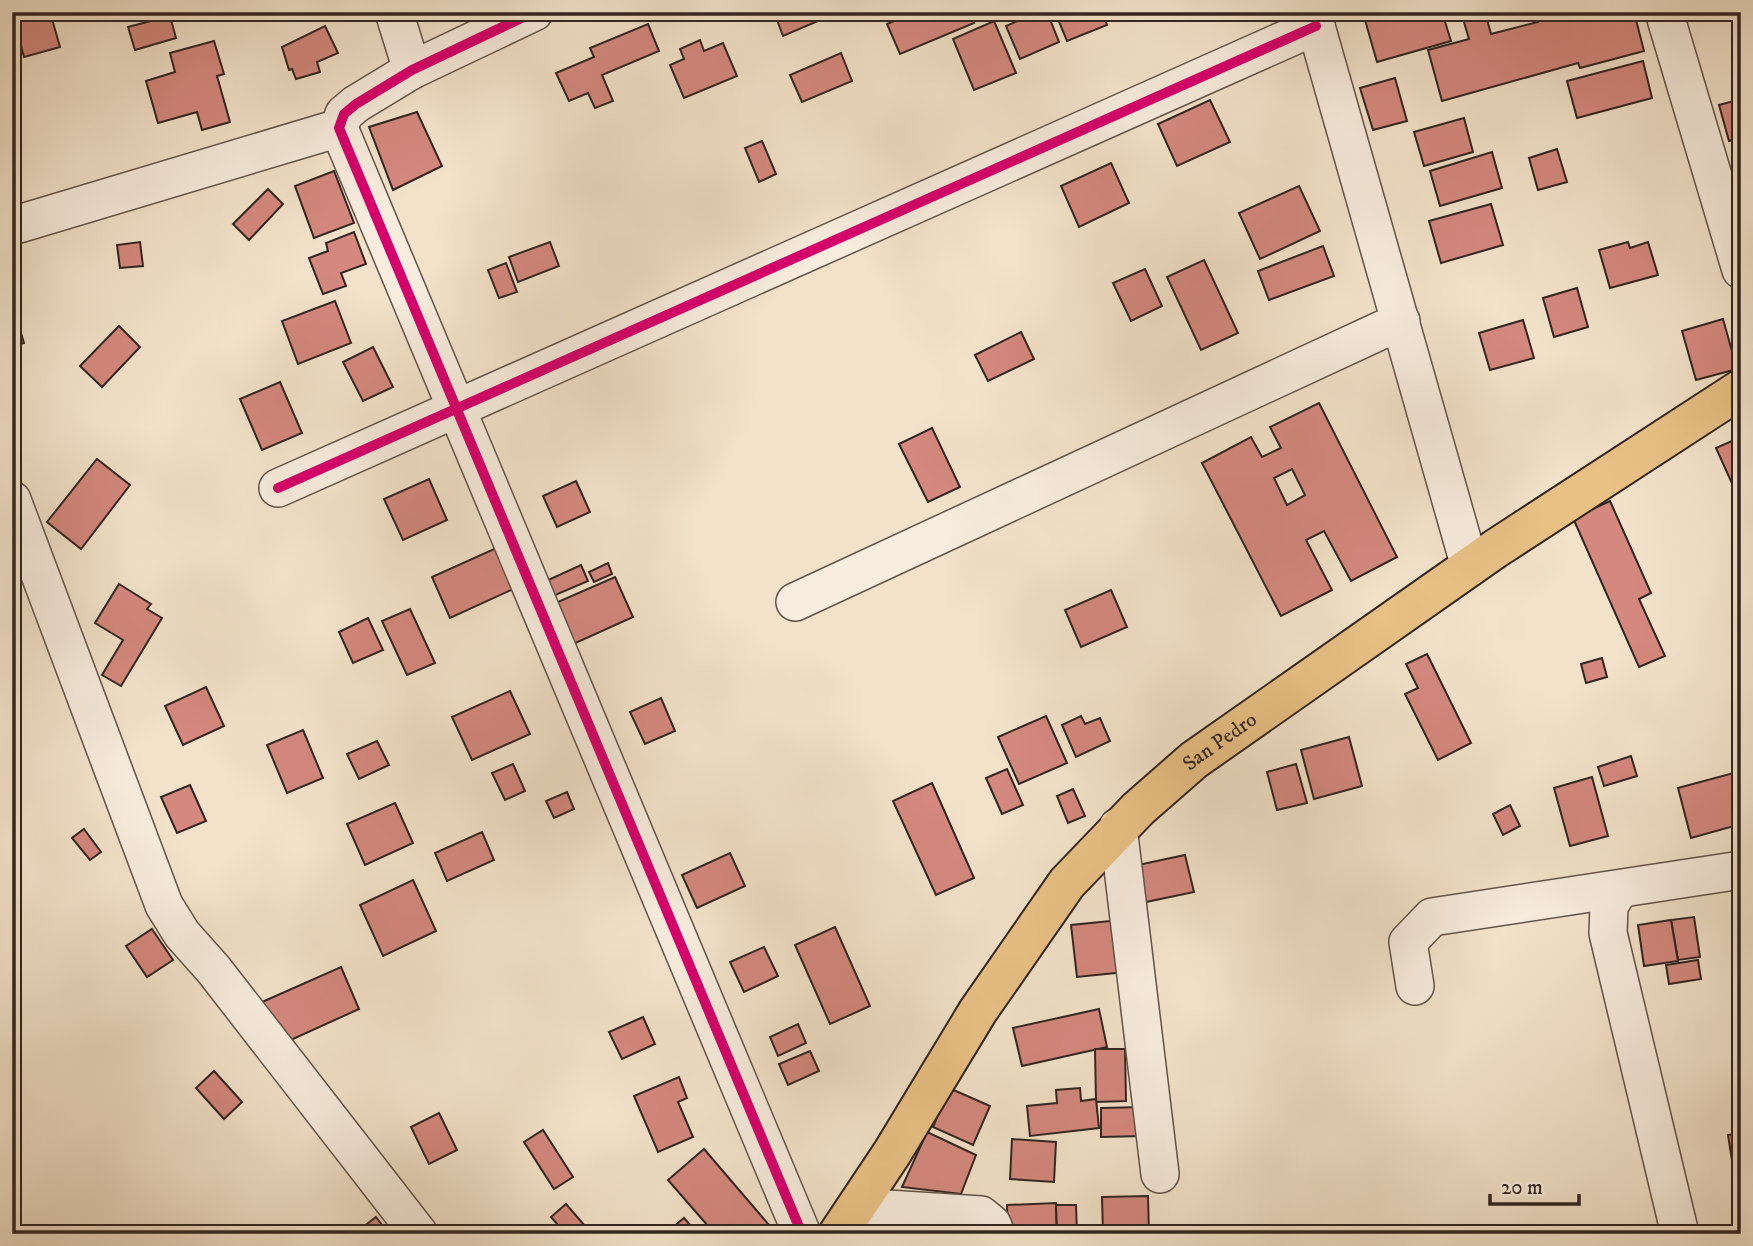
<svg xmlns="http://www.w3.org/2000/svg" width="1753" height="1246" viewBox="0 0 1753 1246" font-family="'IM FELL DW Pica',serif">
<rect width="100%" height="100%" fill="#f2e2ca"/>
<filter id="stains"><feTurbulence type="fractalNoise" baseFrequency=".00286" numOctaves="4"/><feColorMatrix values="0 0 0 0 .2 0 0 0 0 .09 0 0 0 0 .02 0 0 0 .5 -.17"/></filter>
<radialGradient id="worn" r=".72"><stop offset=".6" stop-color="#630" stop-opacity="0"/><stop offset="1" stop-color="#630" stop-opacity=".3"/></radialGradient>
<!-- building -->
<g fill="#d4887e" stroke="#322520" stroke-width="2" fill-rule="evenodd">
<polygon points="12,12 50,12 60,47 24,57"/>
<polygon points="774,12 815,12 818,21 783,36"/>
<polygon points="915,12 969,12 974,23 900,54 887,24"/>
<polygon points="1038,12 1047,12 1059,42 1020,59 1006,26"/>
<polygon points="1055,12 1102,12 1107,25 1067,41"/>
<polygon points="1391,12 1442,12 1451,41 1377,62 1365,20"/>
<polygon points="1461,12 1485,12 1491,34 1538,22 1536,12 1591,12 1592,15 1601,12 1634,12 1644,51 1580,68 1578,63 1442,101 1428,50 1469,39"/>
<polygon points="170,16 176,38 135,50 128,27"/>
<polygon points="994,21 1016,73 974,90 953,39"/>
<polygon points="648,24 659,51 602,75 613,101 595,108 588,93 569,101 556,73 594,57 590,48"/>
<polygon points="325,26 338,53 317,62 320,72 296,79 292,69 289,70 282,47"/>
<polygon points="700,40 704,51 723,43 737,76 684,98 670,65 684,59 680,49"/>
<polygon points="214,41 224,74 217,76 230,122 202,130 197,112 158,123 146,81 175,72 170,53"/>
<polygon points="841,53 852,81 802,102 790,75"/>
<polygon points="1643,61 1652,98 1577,118 1567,81"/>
<polygon points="1395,78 1407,121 1373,130 1360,88"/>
<polygon points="1741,99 1741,138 1729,141 1719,105"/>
<polygon points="1210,100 1230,142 1177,166 1158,124"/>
<polygon points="417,112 442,166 393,190 369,127"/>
<polygon points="1464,118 1473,152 1424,166 1414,132"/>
<polygon points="762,141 776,174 759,182 745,148"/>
<polygon points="1557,149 1567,182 1538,190 1529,158"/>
<polygon points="1492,152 1502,188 1440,206 1430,171"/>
<polygon points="1111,163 1129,203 1079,227 1061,186"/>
<polygon points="334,171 354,223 314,238 295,186"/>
<polygon points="1299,186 1320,231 1260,259 1239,213"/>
<polygon points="268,189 283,204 249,240 233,224"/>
<polygon points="1491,204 1503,245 1441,263 1429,221"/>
<polygon points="354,232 366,264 341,273 346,286 323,294 309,258 328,251 326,243"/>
<polygon points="140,242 143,266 120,268 117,245"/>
<polygon points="550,242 559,266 518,282 509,257"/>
<polygon points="1628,242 1630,248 1648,242 1658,275 1610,288 1599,250"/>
<polygon points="1323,246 1334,276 1269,300 1258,271"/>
<polygon points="1204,260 1238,333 1201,350 1167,277"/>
<polygon points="506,263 517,292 499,298 488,270"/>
<polygon points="1145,269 1162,306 1131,321 1113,283"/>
<polygon points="1577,288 1588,327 1554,337 1543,298"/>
<polygon points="335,301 351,343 298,364 282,321"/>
<polygon points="12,304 24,343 12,346"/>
<polygon points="1723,319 1737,369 1696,380 1682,331"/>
<polygon points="1523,320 1534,358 1490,370 1479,333"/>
<polygon points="119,326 140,347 102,387 80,366"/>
<polygon points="1021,332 1034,359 988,381 975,355"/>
<polygon points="373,347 393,387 363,401 343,362"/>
<polygon points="280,382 302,433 262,450 240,399"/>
<path d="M 1319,403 L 1397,557 L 1351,581 L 1324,531 L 1306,540 L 1332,590 L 1281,616 L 1202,463 L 1251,437 L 1262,457 L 1281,448 L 1270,427 ZM 1292,469 L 1305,495 L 1287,505 L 1274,478 Z"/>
<polygon points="932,428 960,487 928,502 899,444"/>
<polygon points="1741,437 1741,488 1735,490 1716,448"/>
<polygon points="97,459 130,485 81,549 47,522"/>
<polygon points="429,479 447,520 403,540 384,499"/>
<polygon points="576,481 590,512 557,527 543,496"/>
<polygon points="1610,501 1651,593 1639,599 1665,656 1639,667 1573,518"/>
<polygon points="503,545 522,585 450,618 432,577"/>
<polygon points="608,563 612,574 594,582 589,572"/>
<polygon points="581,565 588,581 553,596 546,581"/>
<polygon points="615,577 633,617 569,646 551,605"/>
<polygon points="119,584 151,604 147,609 162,618 121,686 102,675 123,640 95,623"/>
<polygon points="1111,590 1127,627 1081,647 1065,610"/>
<polygon points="410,609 435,663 407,675 382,621"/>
<polygon points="368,618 383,650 353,663 339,632"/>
<polygon points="1427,654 1471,743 1438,760 1405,694 1418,688 1406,664"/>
<polygon points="1602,658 1607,677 1586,683 1581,664"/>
<polygon points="206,687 224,726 183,745 165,706"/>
<polygon points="510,691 530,734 472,760 452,717"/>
<polygon points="661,698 675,731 645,744 630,712"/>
<polygon points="1046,716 1067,763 1019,784 998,737"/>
<polygon points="1081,716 1085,724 1100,718 1110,741 1076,757 1062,725"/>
<polygon points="303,730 323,778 287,793 267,745"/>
<polygon points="1349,737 1362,786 1314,799 1301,750"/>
<polygon points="377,741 389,765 359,779 347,754"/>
<polygon points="1631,756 1637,776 1604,786 1598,767"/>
<polygon points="513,764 525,791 505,800 492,773"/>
<polygon points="1296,764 1307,803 1277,810 1267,772"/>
<polygon points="1007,769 1023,805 1002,814 986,778"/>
<polygon points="1741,771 1741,824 1691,838 1678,788"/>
<polygon points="1592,777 1608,836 1570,846 1554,788"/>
<polygon points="932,783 974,878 936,895 893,801"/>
<polygon points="190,785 206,821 177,833 161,797"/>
<polygon points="1073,789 1085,816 1068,823 1057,796"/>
<polygon points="567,792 574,809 554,818 546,801"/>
<polygon points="395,803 413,843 365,865 347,824"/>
<polygon points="1510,805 1520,826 1503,835 1493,814"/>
<polygon points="84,829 101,852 90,860 72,838"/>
<polygon points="482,832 494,860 447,881 435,853"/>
<polygon points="730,853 745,886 697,908 682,875"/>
<polygon points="1185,855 1194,892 1146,902 1138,865"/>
<polygon points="413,880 436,931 383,956 360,905"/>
<polygon points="1694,917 1700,957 1678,960 1671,920"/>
<polygon points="1120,920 1125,972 1077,977 1071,925"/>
<polygon points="1671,920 1678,961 1644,966 1638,925"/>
<polygon points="835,927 870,1006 830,1024 795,945"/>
<polygon points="152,929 173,960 147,977 126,946"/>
<polygon points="764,947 778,976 744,992 730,962"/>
<polygon points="1698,960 1701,979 1669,984 1666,965"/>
<polygon points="341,967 359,1009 282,1044 262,1002"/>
<polygon points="1099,1009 1107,1047 1022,1066 1013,1028"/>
<polygon points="643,1017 655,1044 622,1059 609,1032"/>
<polygon points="798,1024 806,1043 778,1056 770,1037"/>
<polygon points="1095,1049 1125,1049 1126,1101 1096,1102"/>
<polygon points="810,1051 819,1071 788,1085 779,1064"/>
<polygon points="214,1071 242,1102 224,1119 196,1088"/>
<polygon points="679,1077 687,1098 678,1102 693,1137 658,1152 634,1096"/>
<polygon points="949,1088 990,1106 973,1145 933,1127"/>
<polygon points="1080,1088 1081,1101 1096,1099 1099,1128 1030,1136 1027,1106 1057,1103 1056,1090"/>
<polygon points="1143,1107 1144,1136 1101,1137 1101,1108"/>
<polygon points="439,1113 457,1150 429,1164 411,1127"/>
<polygon points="543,1130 573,1177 554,1189 524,1142"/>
<polygon points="927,1132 976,1155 961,1194 902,1187"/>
<polygon points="1741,1133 1741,1172 1734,1173 1728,1135"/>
<polygon points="1012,1139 1056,1142 1054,1182 1010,1179"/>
<polygon points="704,1149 769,1225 759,1234 715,1234 668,1180"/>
<polygon points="1148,1196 1149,1234 1103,1234 1102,1197"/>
<polygon points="1056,1203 1057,1234 1008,1234 1007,1205"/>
<polygon points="566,1204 592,1234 566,1234 551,1217"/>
<polygon points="1056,1205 1076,1205 1077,1234 1057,1234"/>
<polygon points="376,1217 389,1234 354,1234"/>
<polygon points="684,1218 698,1234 665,1234"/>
</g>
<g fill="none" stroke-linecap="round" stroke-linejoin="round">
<!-- minor casing -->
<g stroke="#62544a" stroke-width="40">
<g id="minor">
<polyline points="394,12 412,70"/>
<polyline points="534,12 412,70 356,104 344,114 339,128 802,1234"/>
<polyline points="1312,12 1470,567"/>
<polyline points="1664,12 1741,270"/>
<polyline points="12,226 339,128"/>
<polyline points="278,488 1316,26"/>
<polyline points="12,500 164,905 182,934 214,970 419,1234"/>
<polyline points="795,602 1401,321"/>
<polyline points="1118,827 1160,1174"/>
<polyline points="1619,890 1609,906 1608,933 1680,1234"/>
<polyline points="1415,986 1408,942 1432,917 1741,870"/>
<polyline points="856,1207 981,1215 992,1224 996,1234"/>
</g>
</g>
<!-- major casing -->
<g stroke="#322520" stroke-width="42">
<g id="major">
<path id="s1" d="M 838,1234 L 892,1153 L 978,1011 L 1067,883 L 1138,809 L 1194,760 L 1495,549 L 1741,389"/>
</g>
</g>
<!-- minor -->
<use href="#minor" stroke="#f7ecdd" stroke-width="37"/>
<!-- major -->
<use href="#major" stroke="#e9c185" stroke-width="38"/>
<!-- cycleway casing -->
<g stroke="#f7ecdd" stroke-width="15">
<g id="cycleway">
<polyline points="534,12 412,70 356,104 344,114 339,128 802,1234"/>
<polyline points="278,488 1316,26"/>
</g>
</g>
<!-- cycleway -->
<use href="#cycleway" stroke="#d6006c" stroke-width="10"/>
</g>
<g text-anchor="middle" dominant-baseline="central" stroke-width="5" stroke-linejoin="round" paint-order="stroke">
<!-- street labels -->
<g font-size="21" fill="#322520" stroke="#f7ecdd">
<text stroke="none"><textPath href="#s1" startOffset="628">San Pedro</textPath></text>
</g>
</g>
<!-- margin -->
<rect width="1753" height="1246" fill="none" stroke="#f2e2ca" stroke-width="42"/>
<rect x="14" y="14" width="1725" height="1218" fill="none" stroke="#322520" stroke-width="3.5"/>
<rect x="21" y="21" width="1711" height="1204" fill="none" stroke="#322520" stroke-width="2"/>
<!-- scale -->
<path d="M1490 1194v10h89v-10" fill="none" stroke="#322520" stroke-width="3.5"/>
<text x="1501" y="1194" font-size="21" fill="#322520" stroke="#f7ecdd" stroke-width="5" paint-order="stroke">20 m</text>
<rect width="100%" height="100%" filter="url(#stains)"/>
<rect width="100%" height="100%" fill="url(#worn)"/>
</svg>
